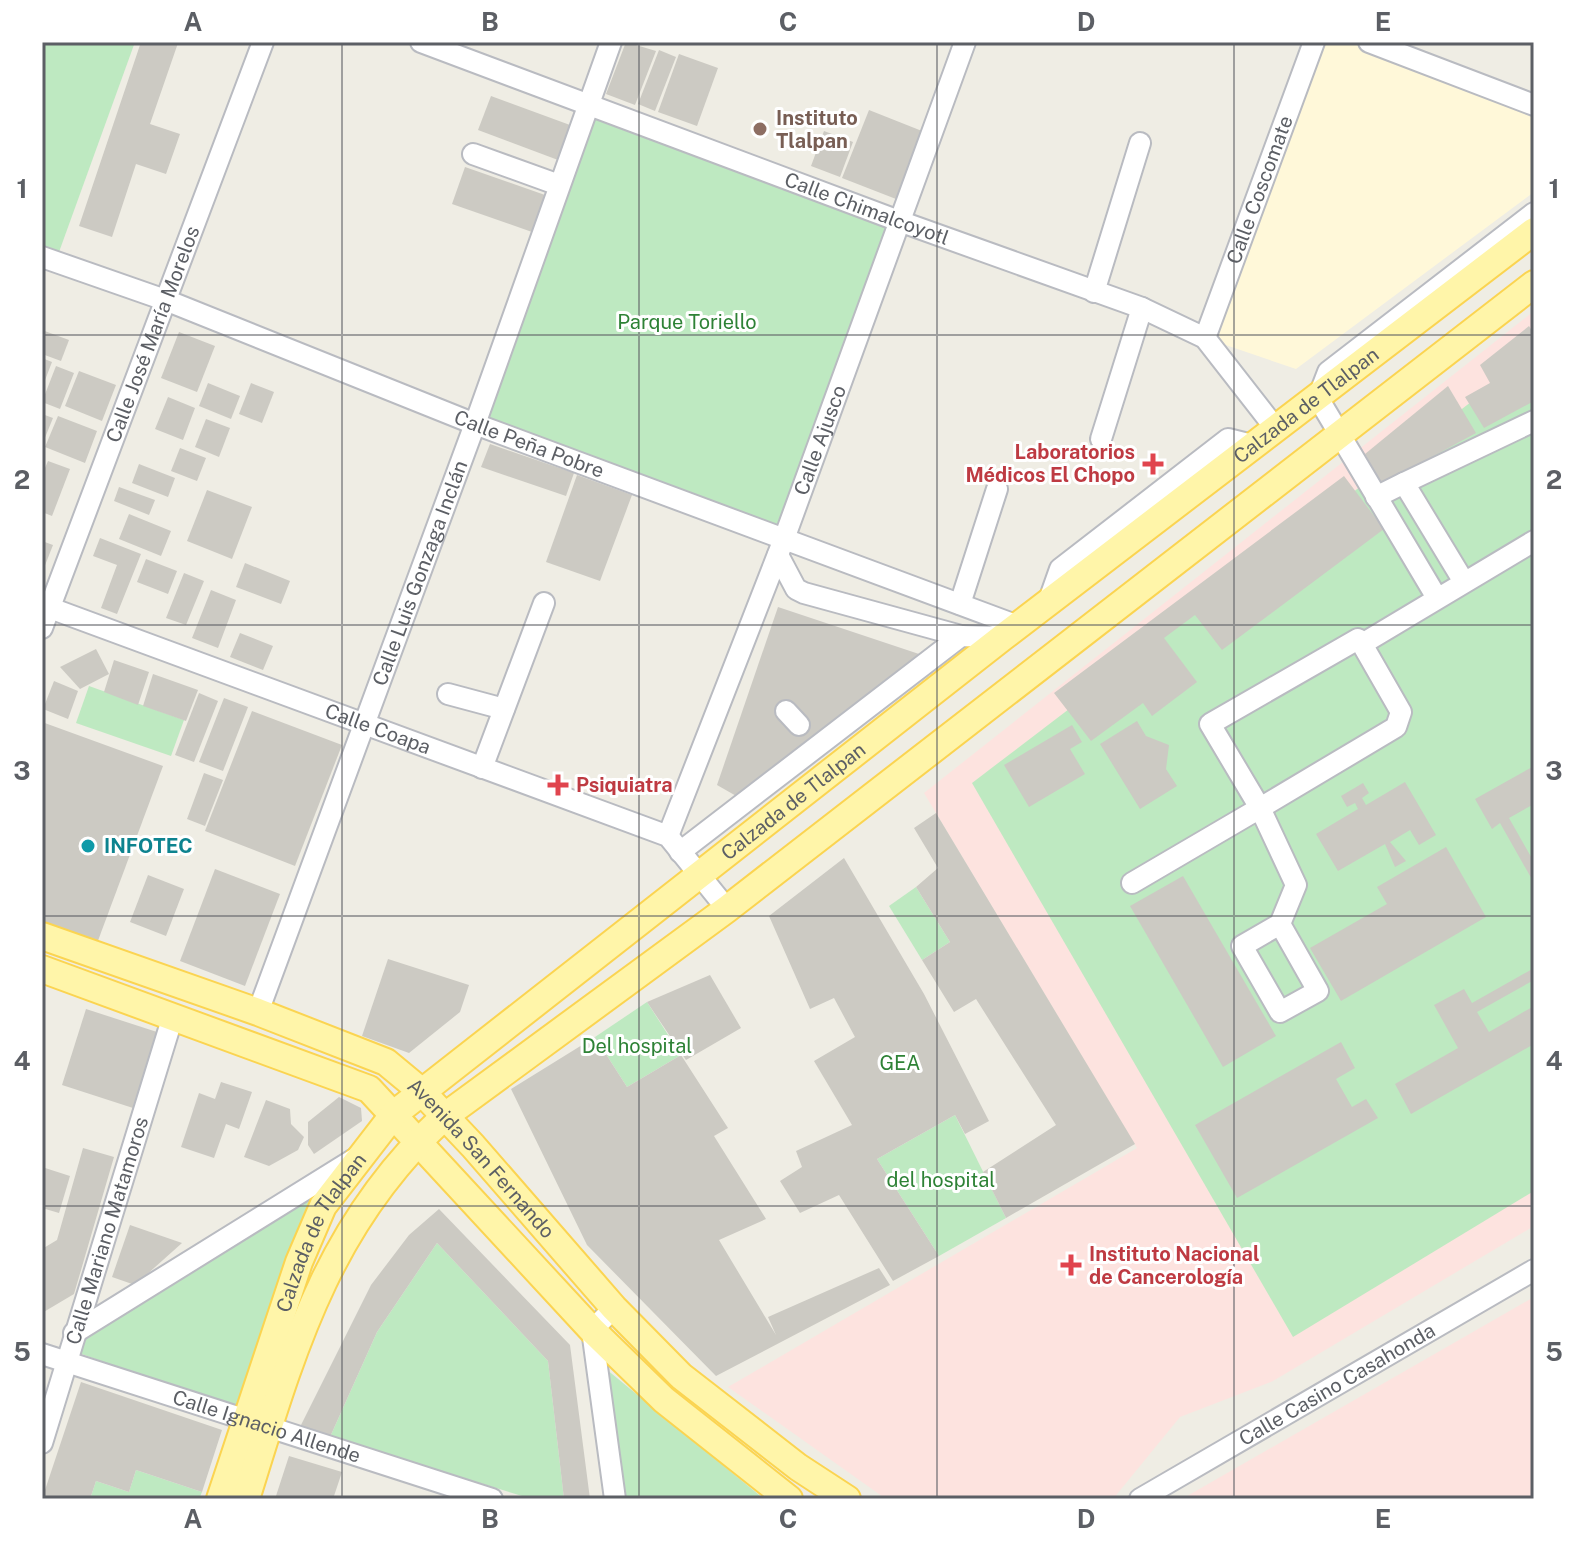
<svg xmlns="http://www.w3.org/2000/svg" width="1576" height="1541" viewBox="0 0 1576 1541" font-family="'Public Sans',sans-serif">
<rect width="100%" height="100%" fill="#efede4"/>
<!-- commercial -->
<polygon fill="#fff8d9" points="1314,42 1369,42 1534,105 1534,192 1296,369 1205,338"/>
<!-- medical -->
<g fill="#fde3df">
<polygon points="1534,311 1534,1226 1273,1381 1180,1417 1113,1499 886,1499 728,1387 1137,1148 924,793"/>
<polygon points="1534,1297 1534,1499 1182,1499"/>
</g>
<!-- green -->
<g fill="#bee9c1">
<polygon points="42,42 135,42 59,252 42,246"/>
<polygon points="588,103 899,221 784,539 476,424"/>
<polygon points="1534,354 1534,1191 1293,1337 972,783"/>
<polygon points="89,686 184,720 171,756 76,723"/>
<polygon points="916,887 950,942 922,960 889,906"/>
<polygon points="647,1002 681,1055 627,1087 595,1037"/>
<polygon points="955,1115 1006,1218 939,1256 877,1159"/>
<polygon points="318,1192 242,1412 79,1353 85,1339"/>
<polygon points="437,1243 548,1361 564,1499 532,1499 330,1437 377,1332"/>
<polygon points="606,1369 764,1499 622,1499"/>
<polygon points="136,1470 202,1492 199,1499 90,1499 96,1481 129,1492"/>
</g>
<!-- building -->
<g fill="#cccac3">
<polygon points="141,42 178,43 150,124 180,134 166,174 136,164 112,237 79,226"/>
<polygon points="626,42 656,51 635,105 606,94"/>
<polygon points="659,50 676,57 655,111 638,104"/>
<polygon points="679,54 718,68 697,126 658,112"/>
<polygon points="491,96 570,125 558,160 478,130"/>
<polygon points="869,110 922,131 896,199 842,178"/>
<polygon points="824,131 853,142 840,177 811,166"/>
<polygon points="465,167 545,195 532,232 452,204"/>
<polygon points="1529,326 1534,334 1534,401 1484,428 1465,397 1490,383 1480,365"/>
<polygon points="42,330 69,340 61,361 42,354"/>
<polygon points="179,332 215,346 197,392 161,378"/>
<polygon points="42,358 52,362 42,388"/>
<polygon points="56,366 74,373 60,409 42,402"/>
<polygon points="79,371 116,385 102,421 65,406"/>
<polygon points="208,383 240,396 231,419 199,406"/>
<polygon points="251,383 274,392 262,423 239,414"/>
<polygon points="1448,386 1476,433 1382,484 1365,454"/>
<polygon points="168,397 195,408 183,440 155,429"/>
<polygon points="42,414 53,418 42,445"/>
<polygon points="58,416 97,431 85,463 45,447"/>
<polygon points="206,419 230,428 219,457 195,447"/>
<polygon points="490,444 574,473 566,496 481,467"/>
<polygon points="180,448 206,458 197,481 171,471"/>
<polygon points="48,461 70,469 52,516 42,512 42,475"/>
<polygon points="139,464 175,478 168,497 132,483"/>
<polygon points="577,475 632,495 600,581 546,562"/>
<polygon points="1344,476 1384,529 1222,650 1195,615 1164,638 1197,682 1152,716 1143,703 1091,741 1054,693"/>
<polygon points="119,487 155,500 149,515 114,501"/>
<polygon points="207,490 252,507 232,559 187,541"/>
<polygon points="129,514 171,531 161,556 119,539"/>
<polygon points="100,538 141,554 117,614 101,608 117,565 93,556"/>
<polygon points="42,541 53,545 42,573"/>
<polygon points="146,559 177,571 168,594 137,582"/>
<polygon points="245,563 290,581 281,604 236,587"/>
<polygon points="184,573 204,581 186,625 166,618"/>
<polygon points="211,590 236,600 218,648 192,638"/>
<polygon points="778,607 925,656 738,797 717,785"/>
<polygon points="240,633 273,646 263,670 230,657"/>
<polygon points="96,649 109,674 80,689 60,667"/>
<polygon points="114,660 149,672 138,705 104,692"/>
<polygon points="153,674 198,690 186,721 143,706"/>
<polygon points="54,681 78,691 68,719 43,709"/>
<polygon points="199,693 218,701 194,762 175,755"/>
<polygon points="224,698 248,707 223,771 199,762"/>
<polygon points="252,711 342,745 295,866 205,831"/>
<polygon points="1137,721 1146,736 1169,745 1166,769 1177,786 1140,809 1100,744"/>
<polygon points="42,722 163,766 96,946 42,926"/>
<polygon points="1072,725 1082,742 1070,749 1085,774 1029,807 1004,765"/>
<polygon points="1534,766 1534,804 1509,818 1534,862 1534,883 1500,823 1492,829 1475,799"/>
<polygon points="204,773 223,780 205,826 187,819"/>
<polygon points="1405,782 1436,835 1419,845 1410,830 1390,842 1406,861 1395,867 1385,844 1338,871 1316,834 1358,809 1355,803 1347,807 1341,796 1363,783 1369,793 1362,798 1366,805"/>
<polygon points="936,813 1135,1144 1006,1218 983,1172 1056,1125 976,999 954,1012 922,960 950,942 916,887 938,868 914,828"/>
<polygon points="1446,847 1486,917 1341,1001 1310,948 1387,904 1377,887"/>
<polygon points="844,858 924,994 989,1121 965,1134 955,1115 877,1159 939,1256 893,1281 839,1195 800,1213 780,1181 802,1167 796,1151 852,1125 814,1061 855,1037 834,998 810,1009 769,916"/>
<polygon points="215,869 280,894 245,986 180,961"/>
<polygon points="148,875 184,889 166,936 130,922"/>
<polygon points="1183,876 1276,1036 1223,1067 1130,906"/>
<polygon points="388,959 469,985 460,1012 409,1053 362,1036"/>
<polygon points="1534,968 1534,980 1477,1012 1489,1032 1534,1006 1534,1044 1411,1114 1395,1084 1458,1048 1434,1005 1464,989 1472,1003"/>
<polygon points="710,975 741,1028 686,1060 647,1002"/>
<polygon points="86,1009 157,1032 133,1108 62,1085"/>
<polygon points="595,1037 627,1087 681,1055 728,1128 714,1136 766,1219 719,1240 776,1335 768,1317 879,1268 890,1285 716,1376 587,1245 511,1089"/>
<polygon points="1341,1042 1355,1068 1336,1079 1352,1107 1366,1099 1378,1118 1237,1198 1195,1125"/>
<polygon points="221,1082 252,1092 239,1129 226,1124 214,1158 181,1147 199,1093 215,1099"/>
<polygon points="339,1097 361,1108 362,1121 314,1154 308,1145 308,1122"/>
<polygon points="266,1100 290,1109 291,1124 304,1137 298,1150 269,1166 244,1157"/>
<polygon points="83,1148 114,1157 74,1294 42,1313 42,1249 57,1240"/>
<polygon points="42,1167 70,1176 59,1213 42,1208"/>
<polygon points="439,1209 570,1345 590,1499 564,1499 548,1361 437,1243 377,1332 330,1437 300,1427 371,1285 409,1235"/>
<polygon points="130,1225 182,1243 135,1285 112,1277"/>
<polygon points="81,1382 222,1430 202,1492 136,1470 129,1492 96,1481 90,1499 42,1499"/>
<polygon points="289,1456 342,1472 333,1499 275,1499"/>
</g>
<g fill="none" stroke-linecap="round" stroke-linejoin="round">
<!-- minor casing -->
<g stroke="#b9bbc1" stroke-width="24">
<g id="minor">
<path id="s1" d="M 421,42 L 899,221 L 1142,308 L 1205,338 L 1276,429"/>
<polyline points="1369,42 1534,105"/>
<polyline points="473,154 559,185"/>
<path id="s2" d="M 42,257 L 168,301 L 475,424 L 1018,626"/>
<polyline points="1094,292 1140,143"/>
<path id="s3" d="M 1205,338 L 1314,42"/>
<polyline points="1101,439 1142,308"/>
<polyline points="1404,483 1534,421"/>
<polyline points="1376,497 1404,483 1464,582"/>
<polyline points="778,555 796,589 804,593 961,636"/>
<polyline points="1437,598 1318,398 1328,372 1534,213"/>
<polyline points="1048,603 1060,569 1228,439 1252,445"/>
<polyline points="960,604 997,489"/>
<path id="s4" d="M 42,605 L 668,836 L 727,909"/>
<path id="s5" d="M 42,628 L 263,42"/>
<polyline points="1362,644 1401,712 1396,727 1260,808 1210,724 1358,639 1362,644 1534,541"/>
<polyline points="448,694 504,709"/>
<polyline points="786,711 799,725"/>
<polyline points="482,768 544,603"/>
<path id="s6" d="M 668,836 L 784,539 L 965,42"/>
<polyline points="680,852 961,636 1003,637"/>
<polyline points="1132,883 1260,808 1296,885 1280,924 1242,946 1280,1012 1318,991 1280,924"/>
<path id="s7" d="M 258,1012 L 475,424 L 611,42"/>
<polyline points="614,1308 592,1330 615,1499"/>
<polyline points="74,1333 356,1158"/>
<path id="s8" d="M 42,1354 L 492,1499"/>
<path id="s9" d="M 42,1443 L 173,1016"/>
<path id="s10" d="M 1140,1499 L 1534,1270"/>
</g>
</g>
<!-- major casing -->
<g stroke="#fbd451" stroke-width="30">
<g id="major">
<path id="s11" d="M 42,936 L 258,1012 L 386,1062 L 421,1091 L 473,1146 L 614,1308 L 681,1376 L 798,1467 L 847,1499"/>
<polyline points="42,969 369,1089 592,1330 664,1400 789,1499"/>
<path id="s12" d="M 220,1499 L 299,1262 L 323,1206 L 394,1114 L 1003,637 L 1534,231"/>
<path d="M 246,1499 C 292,1352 326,1225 445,1116 L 727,909 L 1534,284"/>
</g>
</g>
<!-- minor -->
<use href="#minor" stroke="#fff" stroke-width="20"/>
<!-- major -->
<use href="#major" stroke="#fff5a9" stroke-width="26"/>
</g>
<!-- grid -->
<path fill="none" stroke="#5c5f65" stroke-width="2" stroke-opacity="0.55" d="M 342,42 L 342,1499M 639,42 L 639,1499M 937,42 L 937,1499M 1234,42 L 1234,1499M 42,335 L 1534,335M 42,625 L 1534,625M 42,916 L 1534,916M 42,1206 L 1534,1206"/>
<!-- markers -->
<circle fill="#8d6e63" stroke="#fff" stroke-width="3" cx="760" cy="129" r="8"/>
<g fill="#e0444e" stroke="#fff" stroke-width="3">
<path d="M1149 452h8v8h8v8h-8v8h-8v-8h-8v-8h8z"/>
<path d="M554 773h8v8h8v8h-8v8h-8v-8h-8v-8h8z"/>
<path d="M1067 1253h8v8h8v8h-8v8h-8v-8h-8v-8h8z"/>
</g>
<circle fill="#0f9aa8" stroke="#fff" stroke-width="3" cx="88" cy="846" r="8"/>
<g text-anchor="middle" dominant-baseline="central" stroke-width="6" stroke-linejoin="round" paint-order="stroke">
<!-- education labels -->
<g font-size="20" font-weight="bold" fill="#785e54" stroke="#fff" text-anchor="start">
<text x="776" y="118">Instituto<tspan x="776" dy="23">Tlalpan</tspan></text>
</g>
<!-- street labels -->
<g font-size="20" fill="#5c5f65" stroke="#fff">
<text stroke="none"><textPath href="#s3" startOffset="158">Calle Coscomate</textPath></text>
<text stroke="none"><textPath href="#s1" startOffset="476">Calle Chimalcoyotl</textPath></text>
<text stroke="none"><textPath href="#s5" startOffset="314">Calle José María Morelos</textPath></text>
<text stroke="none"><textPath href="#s12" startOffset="1582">Calzada de Tlalpan</textPath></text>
<text stroke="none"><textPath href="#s6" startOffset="424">Calle Ajusco</textPath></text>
<text stroke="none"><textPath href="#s2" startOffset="522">Calle Peña Pobre</textPath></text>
<text stroke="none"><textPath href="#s7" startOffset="468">Calle Luis Gonzaga Inclán</textPath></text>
<text stroke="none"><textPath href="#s4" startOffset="358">Calle Coapa</textPath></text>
<text stroke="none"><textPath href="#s12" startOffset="934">Calzada de Tlalpan</textPath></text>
<text stroke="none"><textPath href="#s11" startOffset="502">Avenida San Fernando</textPath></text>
<text stroke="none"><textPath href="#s9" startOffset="222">Calle Mariano Matamoros</textPath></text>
<text stroke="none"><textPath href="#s12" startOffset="286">Calzada de Tlalpan</textPath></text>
<text stroke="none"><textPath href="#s10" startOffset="228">Calle Casino Casahonda</textPath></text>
<text stroke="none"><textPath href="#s8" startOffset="236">Calle Ignacio Allende</textPath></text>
</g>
<!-- park labels -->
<g font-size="20" fill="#2e8236" stroke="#fff">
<text x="687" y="322">Parque Toriello</text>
<text x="637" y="1046">Del hospital</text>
<text x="900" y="1063">GEA</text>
<text x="941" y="1180">del hospital</text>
</g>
<!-- health labels -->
<g font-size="20" font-weight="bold" fill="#be3a42" stroke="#fff" text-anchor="start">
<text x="1135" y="452" text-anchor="end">Laboratorios<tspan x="1135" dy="23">Médicos El Chopo</tspan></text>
<text x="576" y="785">Psiquiatra</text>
<text x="1089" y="1254">Instituto Nacional<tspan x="1089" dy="23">de Cancerología</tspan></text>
</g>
<!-- culture labels -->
<g font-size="20" font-weight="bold" fill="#0d838f" stroke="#fff" text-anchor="start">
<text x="104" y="846">INFOTEC</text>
</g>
</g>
<!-- border -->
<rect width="1576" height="1541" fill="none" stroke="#ffffff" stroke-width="88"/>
<rect x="44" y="44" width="1488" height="1453" fill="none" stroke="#5c5f65" stroke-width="3"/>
<g font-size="26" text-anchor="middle" font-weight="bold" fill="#5c5f65">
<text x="193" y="31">A</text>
<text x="490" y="31">B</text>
<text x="788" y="31">C</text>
<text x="1086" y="31">D</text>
<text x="1383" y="31">E</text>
<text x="22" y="198">1</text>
<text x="1554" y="198">1</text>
<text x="22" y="489">2</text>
<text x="1554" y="489">2</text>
<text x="22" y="780">3</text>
<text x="1554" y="780">3</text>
<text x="22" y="1070">4</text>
<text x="1554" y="1070">4</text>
<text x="22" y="1361">5</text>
<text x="1554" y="1361">5</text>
<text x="193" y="1528">A</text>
<text x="490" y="1528">B</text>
<text x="788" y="1528">C</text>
<text x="1086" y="1528">D</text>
<text x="1383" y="1528">E</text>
</g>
</svg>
